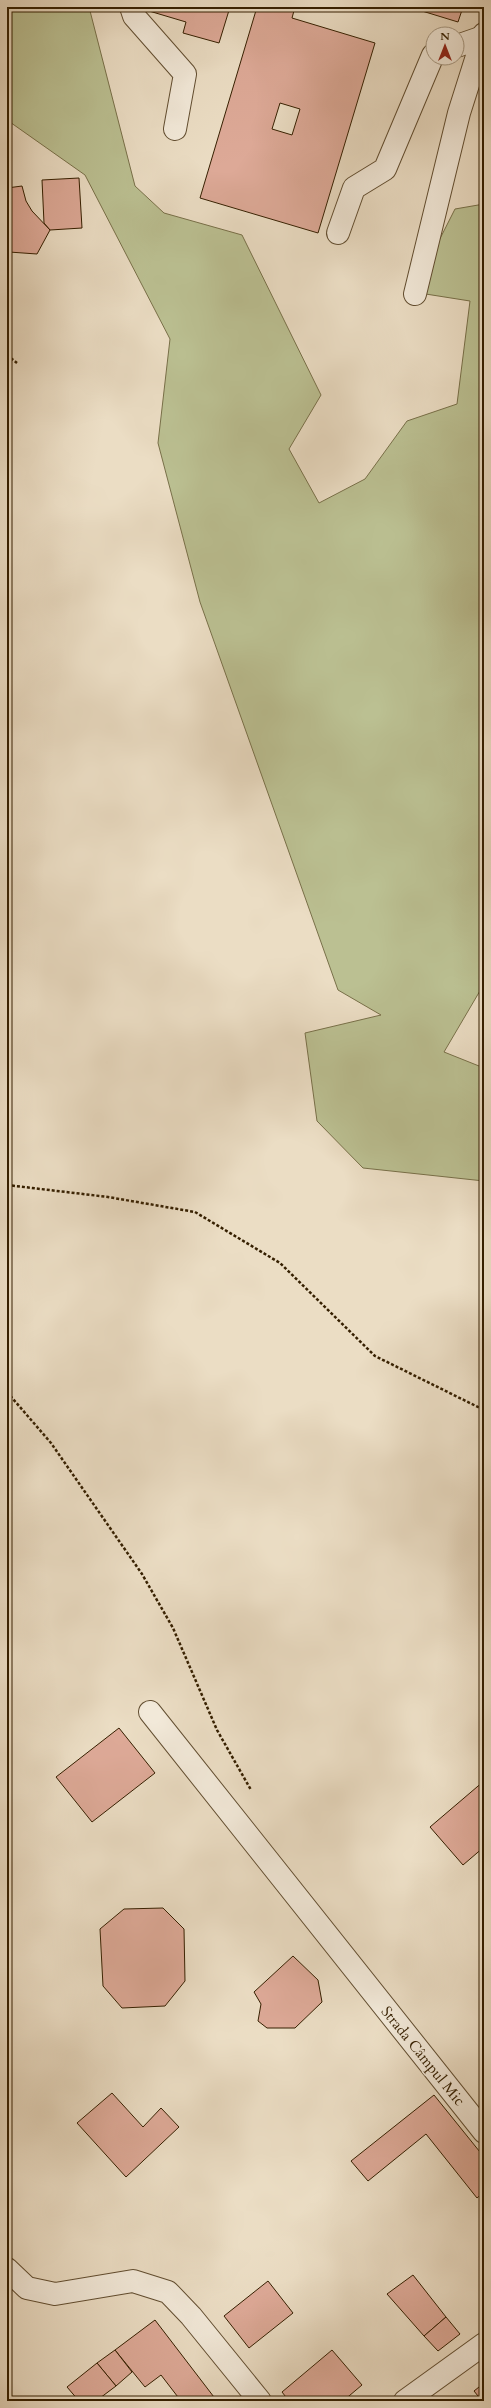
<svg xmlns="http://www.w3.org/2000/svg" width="491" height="2408" viewBox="0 0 491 2408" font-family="Cardo,serif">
<rect width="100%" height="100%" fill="#ebddc4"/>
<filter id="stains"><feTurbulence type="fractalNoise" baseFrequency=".005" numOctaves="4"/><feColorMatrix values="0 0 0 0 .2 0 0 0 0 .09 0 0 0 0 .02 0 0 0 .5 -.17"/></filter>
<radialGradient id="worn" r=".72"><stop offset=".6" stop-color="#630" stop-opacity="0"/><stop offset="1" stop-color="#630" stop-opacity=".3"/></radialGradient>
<!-- green -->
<polygon fill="#bbc092" stroke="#787049" points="7,7 89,7 135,186 164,213 242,235 321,395 289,449 319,503 365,479 407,421 457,404 470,301 413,292 455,209 484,204 484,984 444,1052 484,1068 484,1181 363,1168 317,1121 305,1033 381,1015 338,990 200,602 158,443 170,339 85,175 7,120"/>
<!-- building -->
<g fill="#dda997" stroke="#351f00" fill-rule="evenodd">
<polygon points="230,7 219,43 183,33 186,22 139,8"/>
<path d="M 257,7 L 295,7 L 292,18 L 375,43 L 318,233 L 200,198 ZM 280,103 L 300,109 L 292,135 L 272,129 Z"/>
<polygon points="409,7 463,7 458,22"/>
<polygon points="79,178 82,228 50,230 44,223 42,180"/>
<polygon points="22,186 26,201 32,211 50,230 37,254 9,252 9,246 7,247 7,188"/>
<polygon points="119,1728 155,1773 92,1822 56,1777"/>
<polygon points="484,1781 484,1847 463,1865 430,1827"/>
<polygon points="163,1908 184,1929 185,1981 165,2006 122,2008 103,1986 100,1929 124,1909"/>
<polygon points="293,1956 318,1980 322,2002 295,2028 267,2028 258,2021 261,2004 254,1992"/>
<polygon points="112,2093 143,2127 161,2108 179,2127 126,2177 77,2123"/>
<polygon points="434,2095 484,2157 484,2192 477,2198 426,2134 368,2181 351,2161"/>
<polygon points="413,2275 446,2317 424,2336 387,2294"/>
<polygon points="268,2281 293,2313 249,2348 224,2316"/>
<polygon points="446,2317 460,2334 438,2351 424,2336"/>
<polygon points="155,2320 217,2401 181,2401 161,2375 145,2387 115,2350"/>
<polygon points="115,2350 132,2372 116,2386 97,2363"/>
<polygon points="332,2350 362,2385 343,2401 289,2401 282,2392"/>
<polygon points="97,2363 116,2386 96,2401 79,2401 67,2387"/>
<polygon points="484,2383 484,2401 482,2401 474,2391"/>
</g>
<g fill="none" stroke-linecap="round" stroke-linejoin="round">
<!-- minor casing -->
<g stroke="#624e31" stroke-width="24">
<g id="minor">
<polyline points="131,7 134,16 185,74 175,129"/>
<polyline points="457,46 483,37"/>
<polyline points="338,233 354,188 385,169 433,55"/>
<polyline points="415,294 459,113 484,34"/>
<polyline points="150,1712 484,2132"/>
<polyline points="7,2269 27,2288 55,2294 133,2281 168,2292 191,2316 260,2401"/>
<polyline points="405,2401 484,2344"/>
</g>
</g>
<!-- path -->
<g stroke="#351f00" stroke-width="2.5" stroke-dasharray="3 2" stroke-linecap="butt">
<polyline points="7,355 17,363"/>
<polyline points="7,1185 108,1197 195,1212 280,1263 375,1356 484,1410"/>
<polyline points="7,1392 51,1443 142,1574 173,1628 217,1730 251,1790"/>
</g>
<!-- minor -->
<use href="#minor" stroke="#f2e9d9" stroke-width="22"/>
</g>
<g text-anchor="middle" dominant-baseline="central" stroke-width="3" stroke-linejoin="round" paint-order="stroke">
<!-- street labels -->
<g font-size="15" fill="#351f00" stroke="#f2e9d9">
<text transform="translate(423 2056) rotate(51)">Strada Câmpul Mic</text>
</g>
</g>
<!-- margin -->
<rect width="491" height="2408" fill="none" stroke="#ebddc4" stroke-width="24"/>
<rect x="8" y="8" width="475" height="2392" fill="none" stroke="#351f00" stroke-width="2"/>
<rect x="12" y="12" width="467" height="2384" fill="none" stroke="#351f00"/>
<!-- north arrow -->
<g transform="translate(445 46)"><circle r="19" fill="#f2e9d9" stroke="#a69882"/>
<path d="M0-3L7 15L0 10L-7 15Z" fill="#8f2418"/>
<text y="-6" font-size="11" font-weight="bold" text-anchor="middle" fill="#351f00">N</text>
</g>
<rect width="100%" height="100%" filter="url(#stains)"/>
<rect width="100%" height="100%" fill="url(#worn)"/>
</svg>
